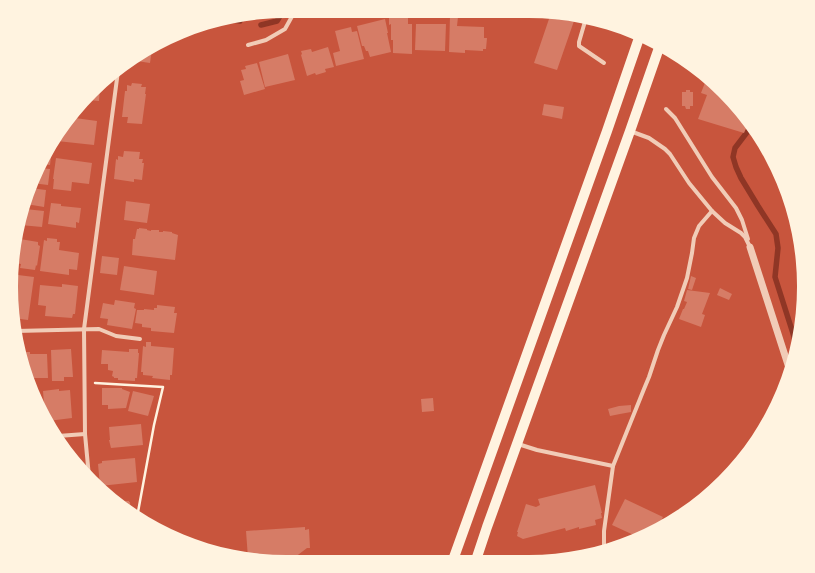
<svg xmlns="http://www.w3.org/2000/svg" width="815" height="573" viewBox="0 0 815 573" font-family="'Sofia Sans Condensed',sans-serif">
<rect width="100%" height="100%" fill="#c8553d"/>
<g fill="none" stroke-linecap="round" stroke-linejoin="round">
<!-- stream -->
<g stroke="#8f3625" stroke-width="5.5">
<polyline points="227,19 240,21"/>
<polyline points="261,25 277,21 283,11"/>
<polyline points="751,127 735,148 733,157 736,167 741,178 758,206 776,234 778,248 775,277 797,346"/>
</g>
</g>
<!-- building -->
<g fill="#d67c66">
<polygon points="389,13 408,13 408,24 412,24 412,54 393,53 393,40 391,40 391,24 389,25"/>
<polygon points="450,16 458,17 457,26 484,27 484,38 487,38 486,49 483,49 483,51 465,50 465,53 449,52"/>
<polygon points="550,16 560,20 561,17 574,21 557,70 534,63"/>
<polygon points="385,19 388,33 387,33 391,52 370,57 368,51 366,51 364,46 362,46 357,26"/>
<polygon points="416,24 446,24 445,51 415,50"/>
<polygon points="351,27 352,32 357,31 364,59 336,66 333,53 340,51 335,31"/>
<polygon points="328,47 334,67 325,69 326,72 316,75 315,73 307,76 301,55 302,54 301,51 311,49 312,52"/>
<polygon points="152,49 150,63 130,60 134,57"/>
<polygon points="288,54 295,80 265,87 259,62"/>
<polygon points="257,63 265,89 244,95 240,81 244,80 241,70 246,69 245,66"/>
<polygon points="706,80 735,105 750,125 749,127 747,126 744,133 698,119 707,95 701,93"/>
<polygon points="132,83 142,84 141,87 146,87 145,94 146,94 142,124 127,123 128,117 122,117 125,91 127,91 127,85 131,86"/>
<polygon points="100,87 99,101 88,100 88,102 83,102"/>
<polygon points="686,90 690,90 690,92 693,92 693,106 690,106 690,109 686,109 685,106 682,106 682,92 686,92"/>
<polygon points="544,104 564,107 562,119 542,115"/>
<polygon points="75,111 75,118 97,121 94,145 57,141"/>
<polygon points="52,149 50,165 42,164"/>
<polygon points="124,151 140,152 139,159 143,159 142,163 144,163 142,180 134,179 134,182 114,179 116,159 118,160 118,156 123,157"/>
<polygon points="56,158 92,163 89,184 72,182 71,191 53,189 54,179 53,179"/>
<polygon points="40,168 50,169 48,185 32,183"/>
<polygon points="30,188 46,190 44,207 26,204"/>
<polygon points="126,201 150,204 147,223 124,220"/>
<polygon points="51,203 61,204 61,206 81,208 79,223 76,222 76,228 48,224"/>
<polygon points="25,209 44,211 42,227 20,225"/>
<polygon points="139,228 147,229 147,230 151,231 151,230 159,230 159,232 163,232 163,231 172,232 172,233 178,235 175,260 132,255 133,239 135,239 137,229 139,229"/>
<polygon points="47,238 57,239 57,242 60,242 59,250 79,253 77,270 69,269 69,275 40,271 44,240 47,241"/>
<polygon points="20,239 38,242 38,245 40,246 37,266 36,265 35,270 20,268 21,264 13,263 13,250 15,243 19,243"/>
<polygon points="102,256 119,258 117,275 100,273"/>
<polygon points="124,266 157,271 154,295 120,290"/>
<polygon points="18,275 34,277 28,320 13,318 13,296 16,296"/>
<polygon points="691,276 696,278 692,290 688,289"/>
<polygon points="62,284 78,286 75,314 73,314 72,318 45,316 46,306 38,305 40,285 62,287"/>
<polygon points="720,288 732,294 729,300 717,295"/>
<polygon points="687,290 710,293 702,314 705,315 701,327 679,319 683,309 684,309 687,302 684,301"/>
<polygon points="115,300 135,303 134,308 136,309 132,329 107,325 108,319 100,318 103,303 114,305"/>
<polygon points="157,305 175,307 174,313 177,313 174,333 151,331 151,328 142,327 142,324 135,323 137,310 144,310 144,309 154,310 154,308 157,308"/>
<polygon points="146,342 151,342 151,346 174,348 172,375 170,375 170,380 152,378 153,376 143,375 143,372 141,372 143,346 146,347"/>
<polygon points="71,349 73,377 64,377 64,381 52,381 51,350"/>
<polygon points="129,349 138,349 138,353 139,353 137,378 135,378 135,381 118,380 118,378 114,378 114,377 112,376 113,371 108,370 108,364 101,364 102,350 129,352"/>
<polygon points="22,352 30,352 30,354 47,354 48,378 33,378 33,381 31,381"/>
<polygon points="102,388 122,388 122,389 130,392 126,408 108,409 108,405 102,405"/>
<polygon points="59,389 59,391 70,390 72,418 48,421 45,417 43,391"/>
<polygon points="133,391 154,396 148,416 128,411"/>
<polygon points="40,393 41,411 39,408 35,394"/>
<polygon points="433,398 434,411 422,412 421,399"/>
<polygon points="631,405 631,412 620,414 610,416 608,409 619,406"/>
<polygon points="141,424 143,445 111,448 109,440 110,440 109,427"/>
<polygon points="135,458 137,482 100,486 98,464 102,463 102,461"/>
<polygon points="595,485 602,513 601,513 602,518 595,520 596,525 579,529 579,527 566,531 565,528 523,539 517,536 518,532 517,532 526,504 536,507 540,505 538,499"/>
<polygon points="122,499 122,501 129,501 129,502 130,502 131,513 119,505 113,500"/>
<polygon points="625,499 663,517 662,519 664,521 662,526 650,534 638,537 612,525"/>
<polygon points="305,527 305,530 309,529 310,548 307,548 290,561 269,561 248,558 246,531"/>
</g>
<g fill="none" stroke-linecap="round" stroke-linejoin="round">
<!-- path -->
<g stroke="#fff3e0" stroke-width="2.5">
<polyline points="260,14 263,14"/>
<polyline points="95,383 163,387 154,425 138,512 139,518"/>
</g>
<!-- minor -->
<g stroke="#f1ccb7" stroke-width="4">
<polyline points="586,18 579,42 579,46 604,63"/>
<polyline points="248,45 266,40 285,29 295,11"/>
<polyline points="666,109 675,118 712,177 736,208 742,220 748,239"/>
<polyline points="630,131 649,138 665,149 670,154 689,183 712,211 725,223 741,233 745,237 750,247"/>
<polyline points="16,331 99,329 116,336 140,339"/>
<polyline points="58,436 85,434"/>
<polyline points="518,444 537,450 613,466"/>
<polyline points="89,477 85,434 84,329 118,71"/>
<polyline points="604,548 604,531 613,466 644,389 649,377 658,350 664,335 677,307 687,278 692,253 694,238 699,226 712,211"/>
</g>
<!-- tertiary -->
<polyline stroke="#f1ccb7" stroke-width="7" points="750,247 790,371"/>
<!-- primary -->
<g stroke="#fff3e0" stroke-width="10">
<polyline points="453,560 607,131 639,38"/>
<polyline points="476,560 487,527 630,131 660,45"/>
</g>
</g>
<!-- crop -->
<path d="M0 0H815V573H0ZM286 18H529A268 268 0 0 1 797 286V287A268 268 0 0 1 529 555H286A268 268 0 0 1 18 287V286A268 268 0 0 1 286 18Z" fill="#fff3e0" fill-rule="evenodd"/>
</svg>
